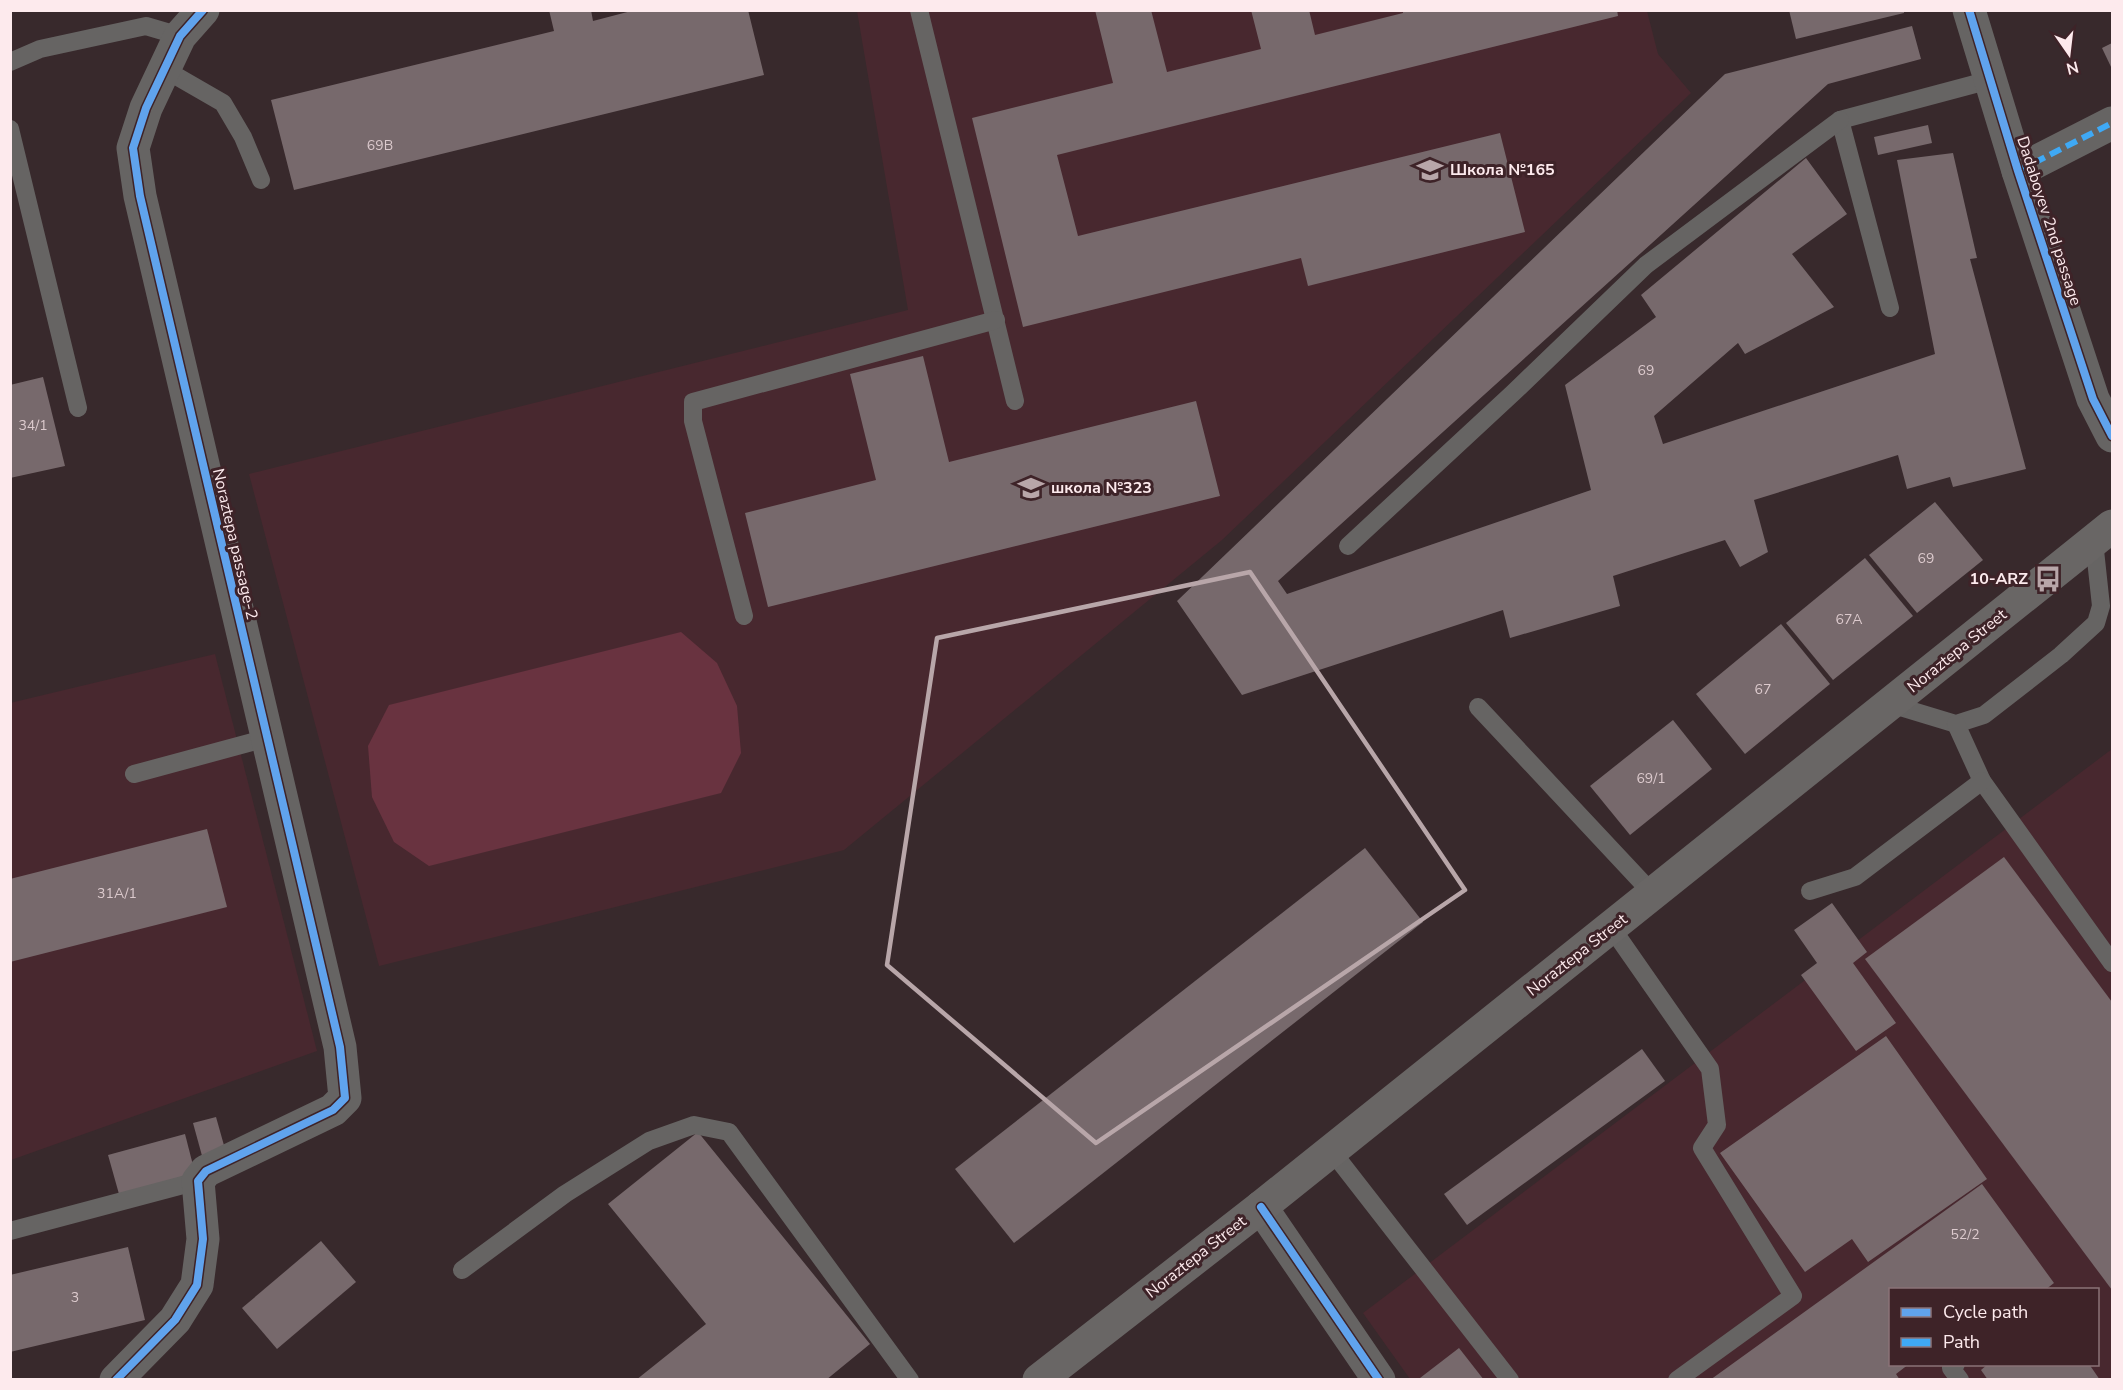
<svg xmlns="http://www.w3.org/2000/svg" width="2123" height="1390" viewBox="0 0 2123 1390" font-family="'Nunito Sans',sans-serif">
<rect width="100%" height="100%" fill="#38292c"/>
<!-- built -->
<g fill="#48282f" fill-rule="evenodd">
<polygon points="857,11 1647,11 1658,54 1691,93 1222,540 844,850 379,966 249,474 908,310"/>
<polygon points="215,654 317,1051 11,1160 10,703"/>
<path d="M 2112,749 L 2112,1379 L 1410,1379 L 1363,1313 ZM 1890,1290 L 2098,1290 L 2098,1364 L 1890,1364 Z"/>
</g>
<!-- green -->
<polygon fill="#693340" points="681,632 717,663 737,706 741,753 721,793 429,866 394,842 372,797 368,746 389,705"/>
<!-- building -->
<g fill="#77696c">
<polygon points="549,10 591,10 593,21 635,10 748,10 764,75 294,190 271,100 554,31"/>
<polygon points="1095,10 1151,10 1167,72 1261,49 1251,10 1309,10 1315,35 1403,13 1403,10 1617,10 1618,16 1057,155 1078,236 1500,133 1525,232 1308,286 1301,258 1023,327 972,118 1113,83"/>
<polygon points="1789,10 1904,10 1904,13 1796,39"/>
<polygon points="1912,26 1921,59 1828,84 1278,581 1287,594 1591,490 1565,385 1656,317 1641,295 1806,158 1847,214 1792,254 1834,307 1745,354 1738,343 1654,416 1663,444 1935,354 1897,160 1953,153 1977,258 1970,259 2026,469 1953,487 1950,477 1907,489 1898,455 1754,500 1768,552 1740,567 1725,540 1613,576 1620,606 1510,638 1503,610 1242,695 1177,601 1725,74"/>
<polygon points="2112,43 2112,69 2102,48"/>
<polygon points="1928,125 1932,143 1878,155 1874,137"/>
<polygon points="923,356 949,462 1196,401 1220,496 768,607 745,513 876,480 850,374"/>
<polygon points="43,377 65,466 10,478 10,385"/>
<polygon points="1935,502 1983,560 1917,613 1869,555"/>
<polygon points="1865,558 1913,616 1833,680 1786,623"/>
<polygon points="1781,624 1830,684 1745,754 1696,694"/>
<polygon points="1673,720 1712,769 1630,835 1590,786"/>
<polygon points="207,829 227,907 10,962 10,879"/>
<polygon points="1365,848 1423,922 1014,1243 955,1169"/>
<polygon points="2004,857 2112,1002 2112,1290 1865,959"/>
<polygon points="1832,903 1867,952 1853,963 1896,1023 1856,1051 1801,975 1817,963 1794,930"/>
<polygon points="1886,1036 1987,1179 1868,1262 1852,1239 1805,1272 1720,1153"/>
<polygon points="1642,1049 1665,1081 1467,1225 1444,1194"/>
<polygon points="216,1117 227,1156 204,1163 193,1123"/>
<polygon points="698,1132 870,1344 826,1380 636,1380 706,1324 608,1204"/>
<polygon points="185,1134 195,1173 119,1194 108,1155"/>
<polygon points="1982,1184 2054,1283 2045,1290 1890,1290 1890,1364 1909,1364 1896,1374 1900,1380 1710,1380"/>
<polygon points="321,1241 356,1282 277,1349 242,1308"/>
<polygon points="128,1247 145,1320 10,1352 10,1275"/>
<polygon points="1459,1348 1484,1380 1422,1380 1420,1378"/>
<polygon points="1988,1364 2089,1364 2100,1380 1988,1380 1981,1370"/>
</g>
<g fill="none" stroke-linecap="round" stroke-linejoin="round">
<!-- service -->
<g stroke="#666463" stroke-width="18">
<polyline points="919,10 1015,401"/>
<polyline points="10,62 40,49 146,26 180,36"/>
<polyline points="164,69 223,103 243,137 261,180"/>
<polyline points="10,129 78,408"/>
<polyline points="1890,308 1840,120 1990,80"/>
<polyline points="1348,546 1513,393 1646,265 1840,120"/>
<polyline points="744,616 693,421 693,402 996,320"/>
<polyline points="1890,704 1956,724 1984,715 2061,655 2096,623 2101,606 2094,541"/>
<polyline points="1478,707 1653,894"/>
<polyline points="1956,724 1982,781 2112,963"/>
<polyline points="134,774 267,738"/>
<polyline points="1810,891 1855,877 1982,781"/>
<polyline points="1611,927 1710,1069 1717,1125 1702,1148 1793,1296 1677,1380"/>
<polyline points="1331,1150 1510,1380"/>
<polyline points="10,1231 198,1181"/>
<polyline points="462,1270 565,1194 649,1141 694,1125 729,1132 910,1380"/>
<polyline points="1956,1364 1951,1368 1960,1380"/>
</g>
<!-- minor -->
<g stroke="#666463" stroke-width="33">
<polyline points="1969,10 2018,171 2093,399 2112,436"/>
<polyline points="2018,171 2112,123"/>
<polyline points="1261,1207 1379,1380"/>
<polyline points="116,1380 175,1320 197,1285 203,1239 198,1181 206,1171 333,1110 345,1098 340,1047 140,196 133,148 146,108 180,36 203,10"/>
</g>
<!-- secondary -->
<polyline stroke="#696665" stroke-width="33" points="1039,1380 1261,1207 2112,526"/>
<!-- quiet -->
<polyline stroke="#3fa9f5" stroke-width="6" stroke-dasharray="12 6" stroke-linecap="butt" points="2018,171 2112,123"/>
<!-- cycleway casing -->
<g stroke="#3e2328" stroke-width="11">
<g id="cycleway">
<polyline points="1969,10 2018,171 2093,399 2112,436"/>
<polyline points="1261,1207 1379,1380"/>
<polyline points="116,1380 175,1320 197,1285 203,1239 198,1181 206,1171 333,1110 345,1098 340,1047 140,196 133,148 146,108 180,36 203,10"/>
</g>
</g>
<!-- cycleway -->
<use href="#cycleway" stroke="#60a3ed" stroke-width="8"/>
</g>
<!-- marked area -->
<path fill="none" stroke="#b8a6a9" stroke-width="4.5" stroke-linejoin="round" d="M 1250,572 L 1465,890 L 1096,1143 L 887,965 L 937,638 Z"/>
<!-- icons -->
<defs>
<g id="school-bare" transform="scale(2.07)"><path d="M0-5L7-2L0 1L-7-2ZM-4 1L0 2.5L4 1V4Q0 6-4 4Z" fill="#b8a6a9" stroke="#3e2328" stroke-width="2.5" paint-order="stroke"/></g>
<g id="bus-bare" transform="scale(2.07)"><path d="M-5-6H5V4H4V6H2V4H-2V6H-4V4H-5ZM-3.5-4V0h7V-4ZM-3.5 1.2v1.5H-2V1.2ZM2 1.2v1.5H3.5V1.2Z" fill="#b8a6a9" stroke="#3e2328" stroke-width="2.5" paint-order="stroke"/></g>
</defs>
<g fill-rule="evenodd">
<use href="#school-bare" x="1430" y="170"/>
<use href="#school-bare" x="1031" y="488"/>
<use href="#bus-bare" x="2048" y="579"/>
</g>
<g text-anchor="middle" dominant-baseline="central" stroke-width="6" stroke-linejoin="round" paint-order="stroke">
<!-- number labels -->
<g font-size="14" fill="#dccacd">
<text x="380" y="145">69В</text>
<text x="1646" y="370">69</text>
<text x="33" y="425">34/1</text>
<text x="1926" y="558">69</text>
<text x="1849" y="619">67A</text>
<text x="1763" y="689">67</text>
<text x="1651" y="778">69/1</text>
<text x="117" y="893">31А/1</text>
<text x="1965" y="1234">52/2</text>
<text x="75" y="1297">3</text>
</g>
<!-- poi labels -->
<g font-size="16" font-weight="bold" fill="#fdeaed" stroke="#3e2328" text-anchor="start">
<text x="1450" y="170">Школа №165</text>
<text x="1051" y="488">школа №323</text>
<text x="2028" y="579" text-anchor="end">10-ARZ</text>
</g>
<!-- street labels -->
<g font-size="16" fill="#fdeaed" stroke="#3e2328">
<text transform="translate(2049 221) rotate(72)">Dadaboyev 2nd passage</text>
<text transform="translate(235 544) rotate(77)">Noraztepa passage-2</text>
<text transform="translate(1957 651) rotate(-39)">Noraztepa Street</text>
<text transform="translate(1577 955) rotate(-38)">Noraztepa Street</text>
<text transform="translate(1196 1257) rotate(-38)">Noraztepa Street</text>
</g>
</g>
<!-- border -->
<rect width="2123" height="1390" fill="none" stroke="#fdeaed" stroke-width="24"/>
<!-- legend -->
<rect x="1889" y="1288" width="210" height="78" fill="#3e2328" stroke="#8a7377" stroke-width="1.5"/>
<rect x="1901" y="1308" width="30" height="9" fill="#60a3ed" stroke="#8a7377" stroke-width="1.5"/>
<text x="1943" y="1318" font-size="18" fill="#fdeaed">Cycle path</text>
<rect x="1901" y="1338" width="30" height="9" fill="#3fa9f5" stroke="#8a7377" stroke-width="1.5"/>
<text x="1943" y="1348" font-size="18" fill="#fdeaed">Path</text>
<!-- north arrow -->
<g transform="translate(2069 54) rotate(166)" stroke="#3e2328" stroke-width="4.5" paint-order="stroke">
<path d="M0-4.5L10 22L0 15L-10 22Z" fill="#fdeaed"/>
<text y="-9" font-size="16" font-weight="bold" text-anchor="middle" fill="#fdeaed">N</text>
</g>
</svg>
